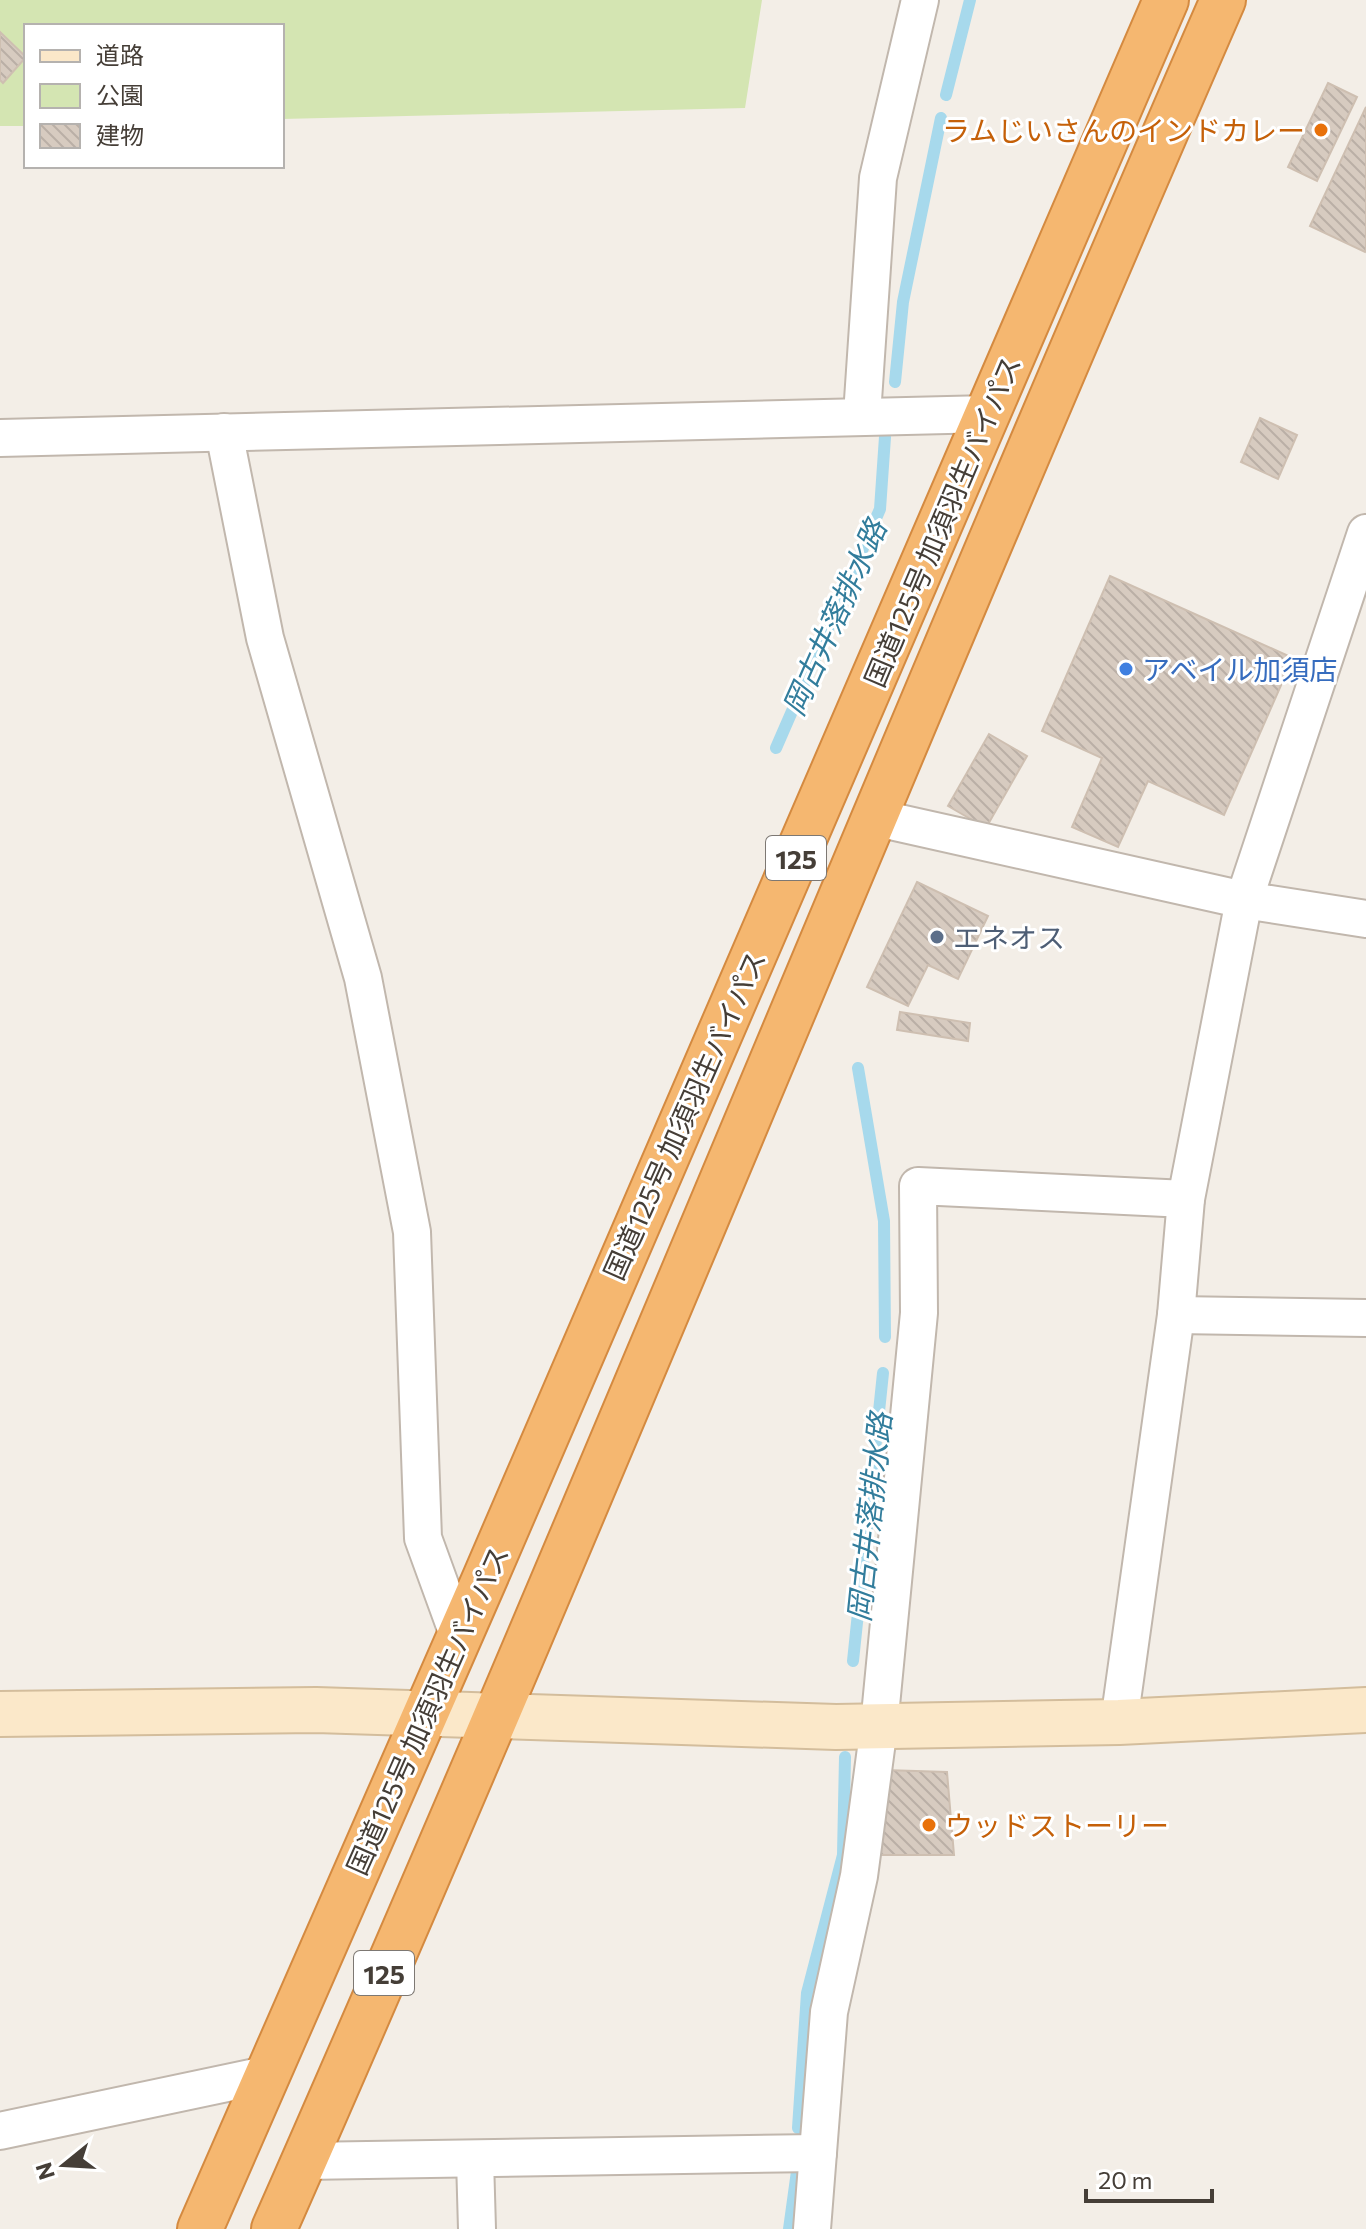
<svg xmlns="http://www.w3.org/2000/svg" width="1366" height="2229" viewBox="0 0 1366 2229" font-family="Commissioner,'Noto Sans JP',sans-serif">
<defs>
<pattern id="building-back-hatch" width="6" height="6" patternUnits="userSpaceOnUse" patternTransform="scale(2)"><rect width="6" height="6" fill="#d7cbc0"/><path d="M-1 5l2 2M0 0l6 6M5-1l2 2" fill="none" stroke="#baafa6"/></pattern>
</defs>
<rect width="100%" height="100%" fill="#f3eee7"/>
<!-- green -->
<polygon fill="#d4e5b2" points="0,0 762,0 745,108 282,119 282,26 26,26 26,126 0,126"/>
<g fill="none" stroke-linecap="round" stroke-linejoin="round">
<!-- stream -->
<g stroke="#a7d9ec" stroke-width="12">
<polyline points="946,95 970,0"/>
<polyline points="895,382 903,302 941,118"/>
<polyline points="776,748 880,509 885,437"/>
<polyline points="858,1068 884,1221 885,1337"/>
<polyline points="853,1661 883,1373"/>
<polyline points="798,2128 807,1993 843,1855 845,1757"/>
<polyline points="789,2229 797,2171"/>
</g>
</g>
<!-- building -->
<g fill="url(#building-back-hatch)" stroke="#cebfb1" stroke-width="2">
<polygon points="0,32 26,57 3,83 0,80"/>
<polygon points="1328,83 1357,97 1317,181 1288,167"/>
<polygon points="1366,107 1366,250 1365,252 1310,226"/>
<polygon points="1260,418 1297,435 1278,479 1241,462"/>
<polygon points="1110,576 1293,658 1224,815 1148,781 1118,847 1072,827 1102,758 1042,731"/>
<polygon points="989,734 1027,756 986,828 948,806"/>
<polygon points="917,882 988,916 958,979 928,965 908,1006 867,987"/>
<polygon points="900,1012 970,1023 968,1041 897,1030"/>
<polygon points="884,1770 947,1772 954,1855 878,1855"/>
</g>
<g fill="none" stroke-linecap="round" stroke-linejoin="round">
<!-- street casing -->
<g stroke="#c1b7ad" stroke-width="40">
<g id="street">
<polyline points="862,415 878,178 920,0"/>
<polyline points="224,432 265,638 363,978 412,1232 423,1538 459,1637"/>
<polyline points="0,438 989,414"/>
<polyline points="877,818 1244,900 1366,919"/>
<polyline points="1176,1315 1366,1318"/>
<polyline points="1119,1722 1176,1315 1186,1199 1244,900 1366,533"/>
<polyline points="0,2131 265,2075"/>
<polyline points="475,2159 477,2229"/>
<polyline points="304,2161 818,2153"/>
<polyline points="812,2229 829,2012 859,1876 879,1726 919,1313 918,1186 1186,1199"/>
</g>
</g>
<!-- secondary casing -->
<g stroke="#d3bd9c" stroke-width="48">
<polyline id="secondary" points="0,1714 316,1710 836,1727 1119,1722 1366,1710"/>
</g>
<!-- highway casing -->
<g stroke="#d48a40" stroke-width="48">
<g id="highway">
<polyline points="200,2229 485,1578 1166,0"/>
<path d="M 274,2229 C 600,1490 900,740 1223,0"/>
</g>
</g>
<!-- street -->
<use href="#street" stroke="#fff" stroke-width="36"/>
<!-- secondary -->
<use href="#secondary" stroke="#fbe8c9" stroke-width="44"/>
<!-- highway -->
<use href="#highway" stroke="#f5b770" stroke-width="44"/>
</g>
<!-- markers -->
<g fill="#e8710a" stroke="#fff" stroke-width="3">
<circle cx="1321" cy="130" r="8"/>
<circle cx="929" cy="1825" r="8"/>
</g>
<circle fill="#3f7fe0" stroke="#fff" stroke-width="3" cx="1126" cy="669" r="8"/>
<circle fill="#5c6f8a" stroke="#fff" stroke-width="3" cx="937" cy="937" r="8"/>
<g text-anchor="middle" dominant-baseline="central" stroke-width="6" stroke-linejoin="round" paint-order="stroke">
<!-- shield labels -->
<g fill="#fff" stroke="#7d7873" stroke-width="2">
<rect x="766" y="836" width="60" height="44" rx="6"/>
<rect x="354" y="1951" width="60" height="44" rx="6"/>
</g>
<g font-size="26" font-weight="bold" fill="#453e37">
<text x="796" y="858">125</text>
<text x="384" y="1973">125</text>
</g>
<!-- food labels -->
<g font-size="28" fill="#c56008" stroke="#fff" text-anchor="end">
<text x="1305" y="130">ラムじいさんのインドカレー</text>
<text x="945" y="1825" text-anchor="start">ウッドストーリー</text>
</g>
<!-- street labels -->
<g font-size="28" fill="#453e37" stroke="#fff">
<text transform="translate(942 521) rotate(-67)">国道125号 加須羽生バイパス</text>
<text transform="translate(684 1115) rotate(-66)">国道125号 加須羽生バイパス</text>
<text transform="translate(427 1710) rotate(-66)">国道125号 加須羽生バイパス</text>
</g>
<!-- shop labels -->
<g font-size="28" fill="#366cbe" stroke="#fff" text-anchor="start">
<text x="1142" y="669">アベイル加須店</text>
</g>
<!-- service labels -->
<g font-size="28" fill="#4e5e75" stroke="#fff" text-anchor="start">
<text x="953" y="937">エネオス</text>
</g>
<!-- water labels -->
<g font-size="30" font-style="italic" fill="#327d9c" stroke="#fff">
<text transform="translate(833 617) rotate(-66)">岡古井落排水路</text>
<text transform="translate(868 1517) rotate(-84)">岡古井落排水路</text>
</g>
</g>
<!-- legend -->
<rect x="24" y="24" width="260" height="144" fill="#ffffff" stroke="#b5b2af" stroke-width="2"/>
<rect x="40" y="50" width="40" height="12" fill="#fbe8c9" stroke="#b5b2af" stroke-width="2"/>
<text x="96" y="64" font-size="24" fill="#453e37">道路</text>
<rect x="40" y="84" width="40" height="24" fill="#d4e5b2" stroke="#b5b2af" stroke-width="2"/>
<text x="96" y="104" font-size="24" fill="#453e37">公園</text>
<rect x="40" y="124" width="40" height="24" fill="url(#building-back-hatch)" stroke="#b5b2af" stroke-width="2"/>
<text x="96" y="144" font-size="24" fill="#453e37">建物</text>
<!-- north arrow -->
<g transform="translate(64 2165) rotate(252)" stroke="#ffffff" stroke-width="6" paint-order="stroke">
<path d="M0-6L14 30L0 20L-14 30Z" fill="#453e37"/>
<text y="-12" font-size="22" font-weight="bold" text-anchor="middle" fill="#453e37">N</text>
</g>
<!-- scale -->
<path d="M1086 2189v12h126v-12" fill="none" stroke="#453e37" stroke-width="4"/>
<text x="1098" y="2189" font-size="24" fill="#453e37" stroke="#ffffff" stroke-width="6" paint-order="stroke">20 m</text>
</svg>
